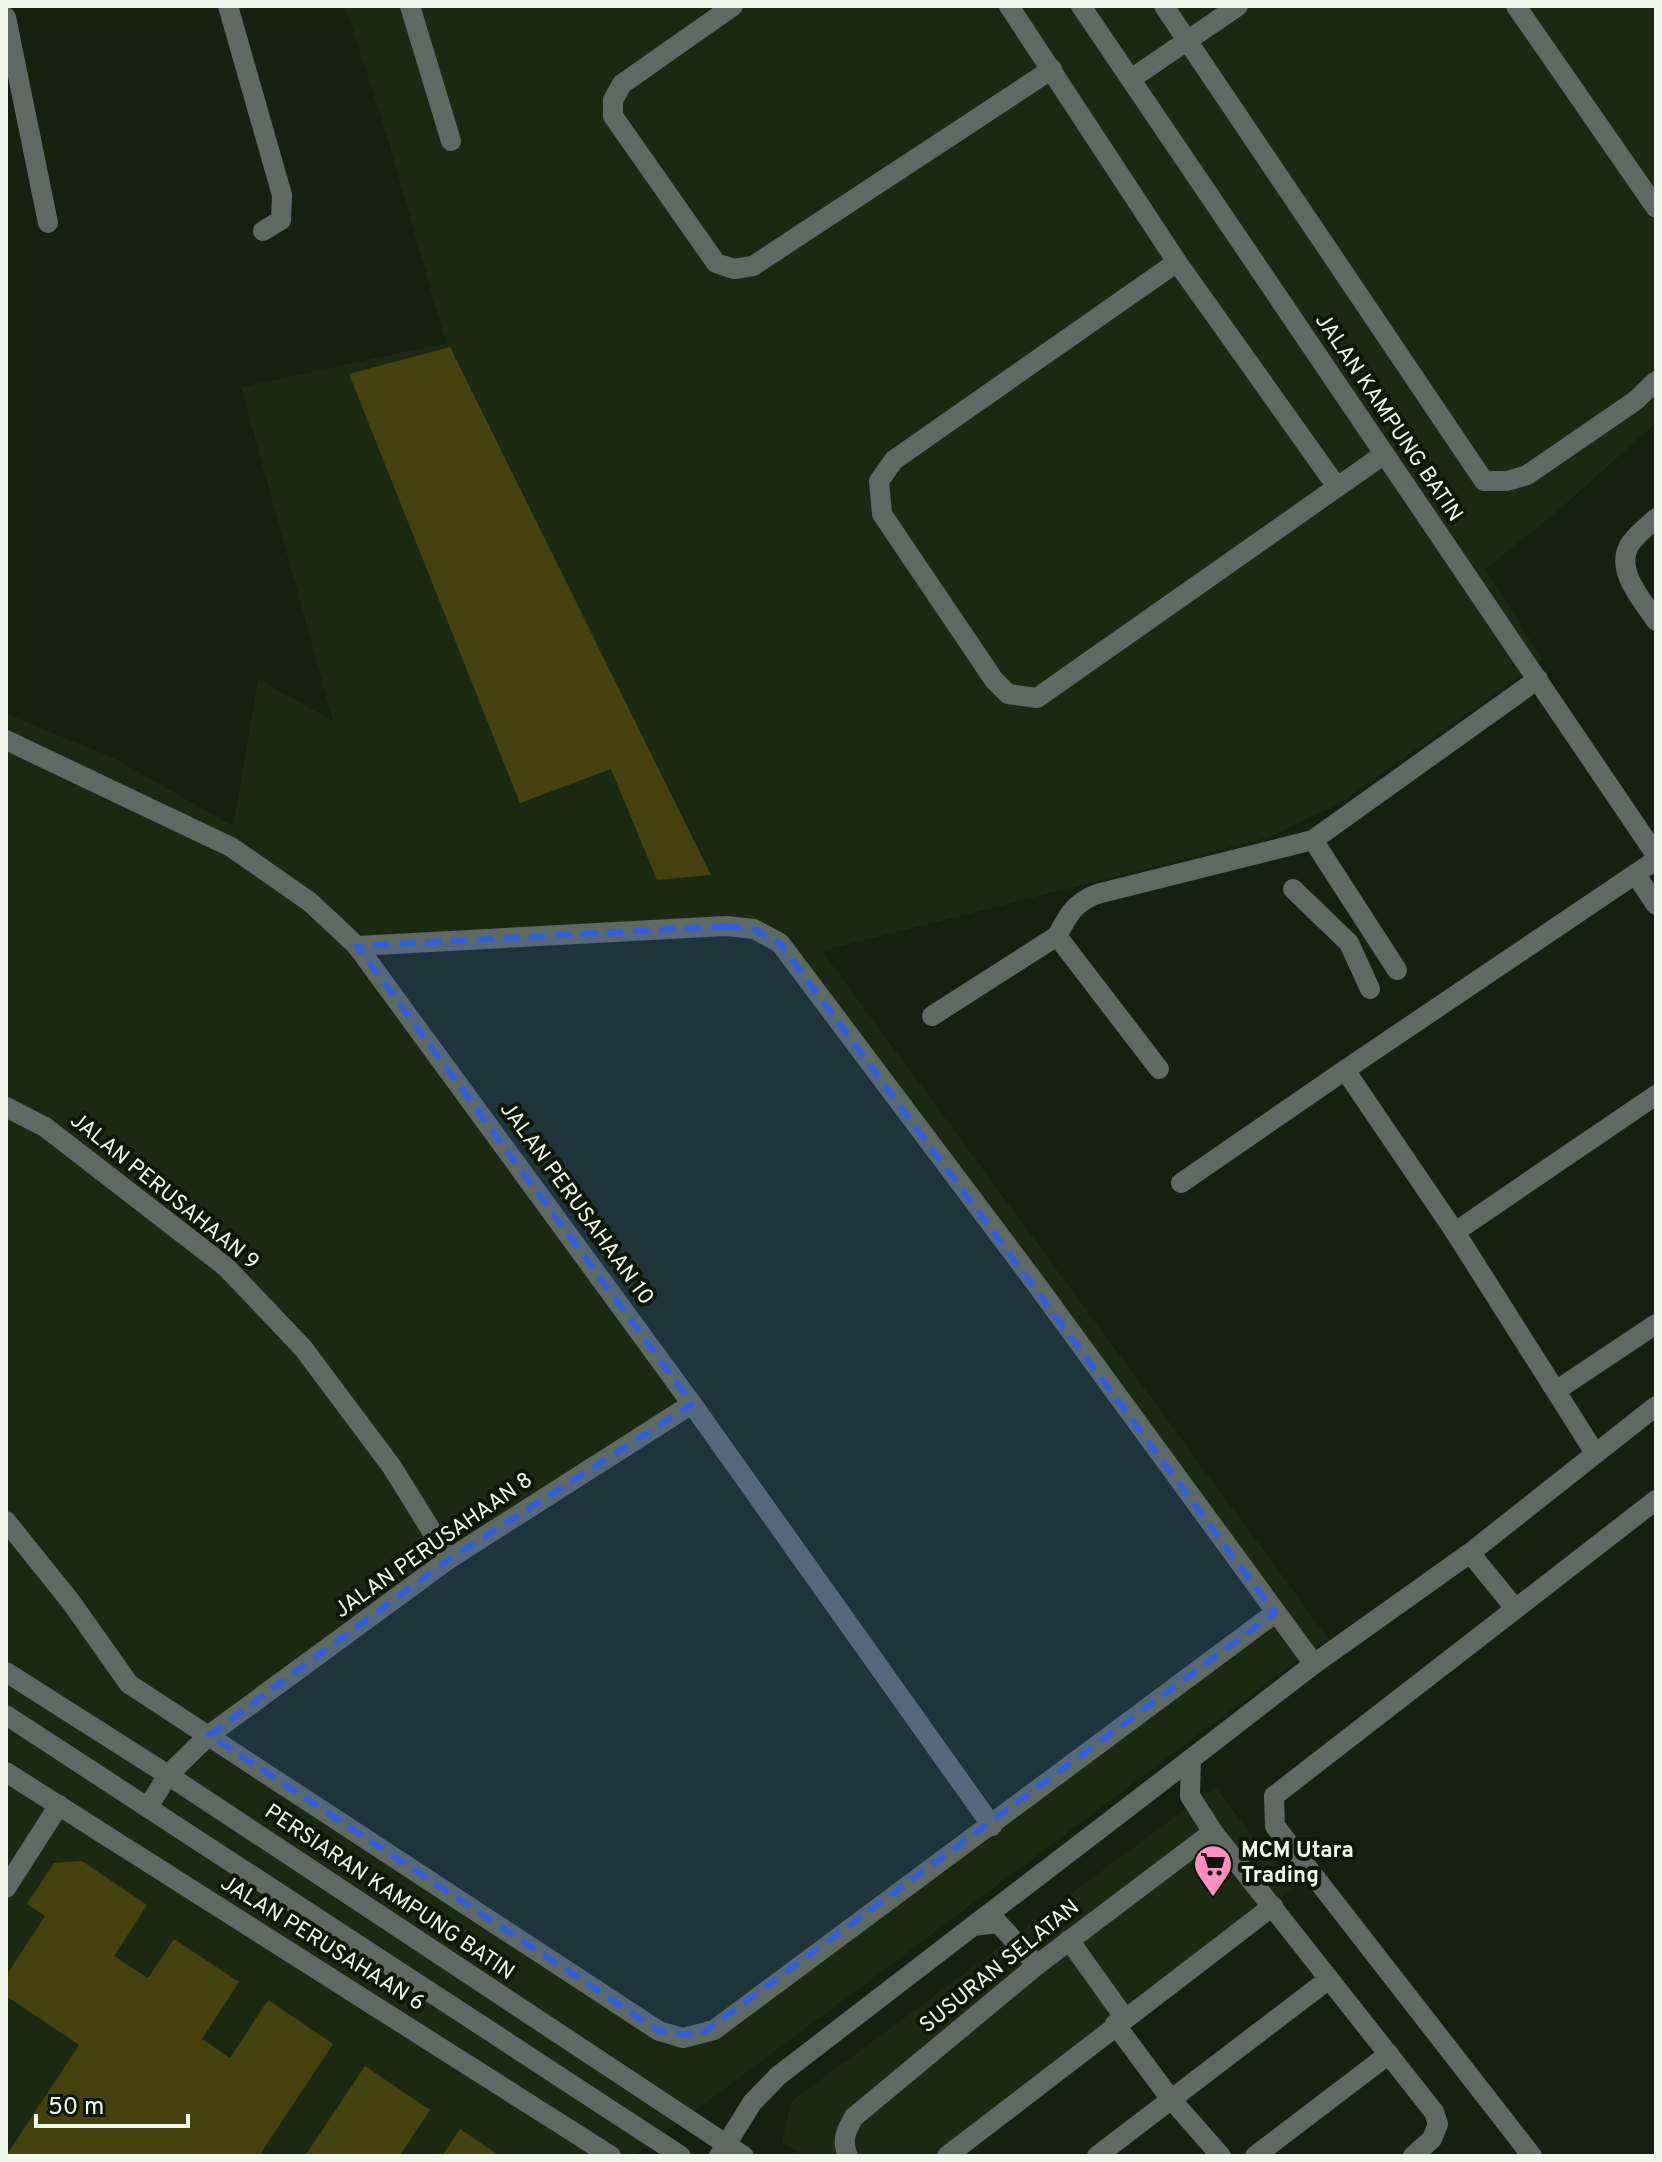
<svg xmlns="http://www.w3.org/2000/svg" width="1662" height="2162" viewBox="0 0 1662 2162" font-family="Overpass,sans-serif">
<rect width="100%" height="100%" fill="#15200f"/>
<!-- built -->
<g fill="#1b2912">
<polygon points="345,6 1656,6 1656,423 1553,515 1485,569 1543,660 1339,804 1270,837 822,951 1328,1638 637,2154 639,2156 6,2156 6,714 112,757 233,826 258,679 333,721 241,387 446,343 385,129"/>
<polygon points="1215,1787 1293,1888 953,2156 803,2156 782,2142 791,2102"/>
</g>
<!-- building -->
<g fill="#454210">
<polygon points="450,347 711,875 657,880 611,769 520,803 349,374"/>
<polygon points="82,1861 147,1905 114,1956 148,1978 174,1939 239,1982 202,2039 230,2058 268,2000 333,2044 259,2156 6,2156 79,2045 6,1996 6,1976 45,1916 27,1904 54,1863"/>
<polygon points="365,2066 430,2110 399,2156 305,2156"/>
<polygon points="460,2129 500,2156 442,2156"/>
</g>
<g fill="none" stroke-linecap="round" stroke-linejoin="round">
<!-- minor -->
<g stroke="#5f6964" stroke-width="20">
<polyline points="228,6 282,195 281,220 263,231"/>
<polyline points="410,6 451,141"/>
<polyline points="733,6 622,84 613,100 613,116 716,263 734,269 753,266 1052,69"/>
<polyline points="1009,6 1177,262 1337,487"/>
<polyline points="1081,6 1656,855"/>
<polyline points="1164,6 1484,481 1507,481 1527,475 1635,401 1656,381"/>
<polyline points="1516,6 1656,208"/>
<polyline points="6,17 48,223"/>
<polyline points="1131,79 1238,6"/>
<polyline points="1177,262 894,460 879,481 882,514 994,680 1008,694 1037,698 1383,455"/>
<path d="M 1656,518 C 1648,526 1634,536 1629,546 C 1615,571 1643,601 1656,621"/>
<polyline points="6,740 231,847 310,902 357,946 692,1404 992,1826"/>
<polyline points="1313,840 1397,970"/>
<polyline points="1636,875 1656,905"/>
<polyline points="1293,889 1349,943 1370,989"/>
<polyline points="357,946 726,926 754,929 780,943 1031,1277 1314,1664"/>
<polyline points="932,1016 1057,936"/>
<path d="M 1159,1069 L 1057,936 C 1068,915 1074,903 1097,894 L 1313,840 L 1538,679"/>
<polyline points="6,1107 45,1127 226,1267 303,1348 392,1467 449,1559"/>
<polyline points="1181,1183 1345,1070"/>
<polyline points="1455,1232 1656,1095"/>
<polyline points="1557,1390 1656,1324"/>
<polyline points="1595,1453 1455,1232 1345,1070 1656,860"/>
<polyline points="6,1521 71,1602 129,1684 659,2031 683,2038 714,2030 1275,1613"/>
<polyline points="1470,1553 1514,1607"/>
<polyline points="6,1672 168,1775 744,2156"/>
<polyline points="6,1715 681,2156"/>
<polyline points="6,1772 611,2156"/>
<polyline points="148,1807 168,1775 209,1735 449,1559 692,1404"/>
<polyline points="6,1888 59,1805"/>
<polyline points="973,1926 1191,1759"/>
<polyline points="1069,1940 1124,2017"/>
<polyline points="1115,2024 1170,2098 1221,2156"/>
<polyline points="719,2156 752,2103 778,2076 973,1926 998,1923 1037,1965"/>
<path d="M 848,2156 C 841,2140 846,2131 854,2117 L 1037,1965 L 1213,1832"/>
<polyline points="947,2156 1273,1906"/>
<polyline points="1097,2156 1329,1979"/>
<polyline points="1255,2156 1389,2054"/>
<polyline points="1413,2156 1432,2139 1438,2124 1434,2112 1213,1832 1190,1796 1191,1759 1314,1664 1470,1553 1656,1406"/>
<polyline points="1532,2156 1275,1826 1274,1796 1656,1500"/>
</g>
</g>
<!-- marked area -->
<path fill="#325fda" fill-opacity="0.2" stroke="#325fda" stroke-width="6" stroke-dasharray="16 10" stroke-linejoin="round" d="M 726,926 L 754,929 L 780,943 L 1275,1613 L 699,2036 L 659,2031 L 209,1735 L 449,1559 L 692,1404 L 357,946 Z"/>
<!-- icons -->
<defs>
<g id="supermarket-pin" transform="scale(2)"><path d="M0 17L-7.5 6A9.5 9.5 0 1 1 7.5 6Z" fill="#fc8fc1" stroke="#0d1706"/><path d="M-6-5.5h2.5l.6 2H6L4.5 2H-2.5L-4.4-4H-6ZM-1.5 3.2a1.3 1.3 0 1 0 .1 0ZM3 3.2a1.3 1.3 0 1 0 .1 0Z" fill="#111"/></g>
</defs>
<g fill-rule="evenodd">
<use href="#supermarket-pin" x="1213" y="1864"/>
</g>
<g text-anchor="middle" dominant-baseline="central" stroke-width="8" stroke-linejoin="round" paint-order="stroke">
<!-- street labels -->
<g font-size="22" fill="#f0f8ec" stroke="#0d1706">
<text transform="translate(1388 418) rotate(56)">JALAN KAMPUNG BATIN</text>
<text transform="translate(164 1192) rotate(39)">JALAN PERUSAHAAN 9</text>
<text transform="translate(576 1204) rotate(54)">JALAN PERUSAHAAN 10</text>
<text transform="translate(434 1546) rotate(-35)">JALAN PERUSAHAAN 8</text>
<text transform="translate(389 1893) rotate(34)">PERSIARAN KAMPUNG BATIN</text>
<text transform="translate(322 1944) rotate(32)">JALAN PERUSAHAAN 6</text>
<text transform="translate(1000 1967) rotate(-39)">SUSURAN SELATAN</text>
</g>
<!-- poi labels -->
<g font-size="22" font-weight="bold" fill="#f0f8ec" stroke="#0d1706" text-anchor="start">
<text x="1241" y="1851">MCM Utara<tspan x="1241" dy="25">Trading</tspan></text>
</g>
</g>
<!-- border -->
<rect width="1662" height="2162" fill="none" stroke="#f0f8ec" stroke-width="16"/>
<!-- scale -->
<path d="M36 2114v12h152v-12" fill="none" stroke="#f0f8ec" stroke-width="4"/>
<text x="48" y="2114" font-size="24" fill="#f0f8ec" stroke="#0d1706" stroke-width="6" paint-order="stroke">50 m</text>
</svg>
